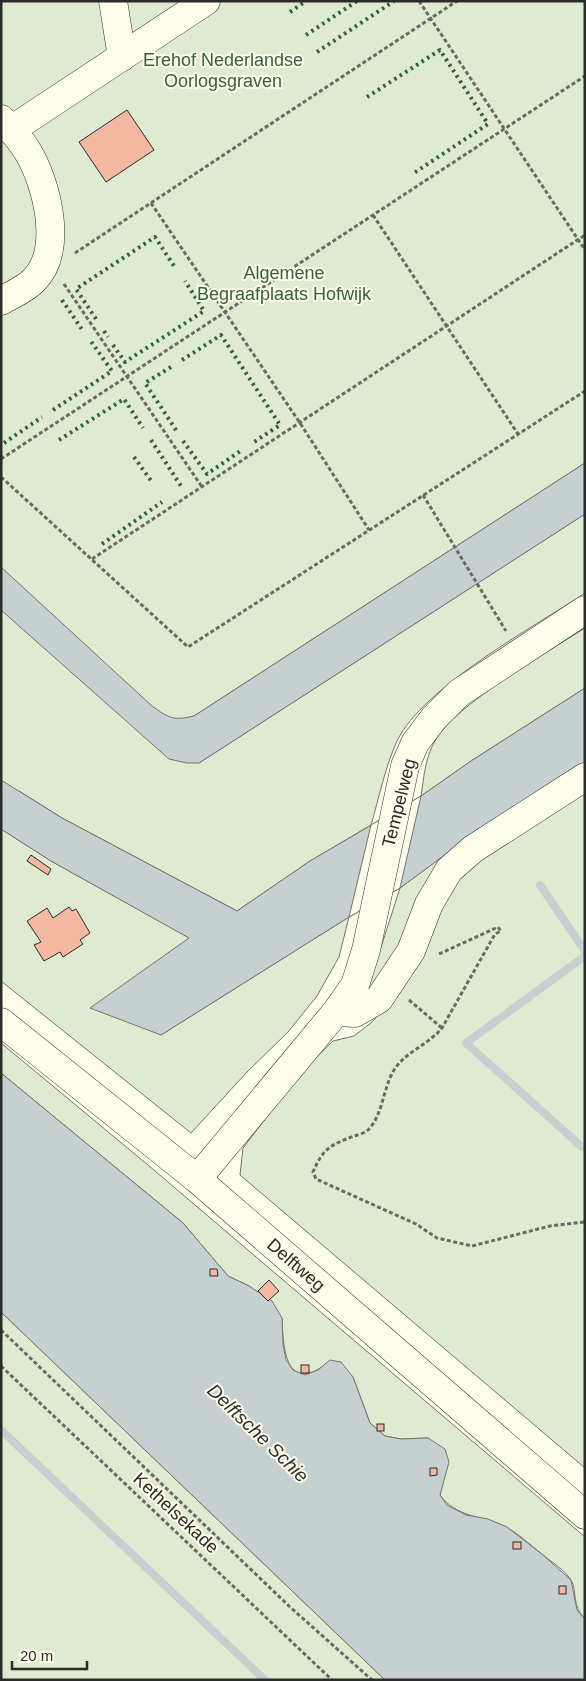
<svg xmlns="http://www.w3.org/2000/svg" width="586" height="1681" viewBox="0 0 586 1681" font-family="Helvetica,sans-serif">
<rect width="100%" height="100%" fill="#fdfbea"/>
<!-- green -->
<g fill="#deebd1" stroke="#74746e">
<path d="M 1,1 L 585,1 L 585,463 L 194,716 L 180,720 L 169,718 L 199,763 L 585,514 L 585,593 C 534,627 423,687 397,741 C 385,767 379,798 371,825 L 310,861 L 237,911 L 62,818 L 19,791 L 1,802 Z"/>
<path d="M 585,628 L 585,688 L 471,761 L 421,796 C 424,777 425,758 435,741 C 454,705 548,652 585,628 Z"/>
<polygon points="585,787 585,1468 240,1175 243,1148 302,1071 333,1041 354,1036 372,1022 400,991 441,895 484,855"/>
<polygon points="1,829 51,861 190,938 161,1035 349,917 339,957 317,996 288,1032 247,1072 191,1133 1,981"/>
<polygon points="465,840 420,892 399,950 366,994 400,888"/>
<path d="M 1,1043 L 148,1165 L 585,1537 L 585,1619 C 571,1604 578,1593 571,1580 C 565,1570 550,1561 542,1554 C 530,1545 517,1532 504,1526 C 481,1516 456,1517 440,1495 L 443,1482 L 428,1438 L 401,1439 L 385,1436 L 370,1423 L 353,1377 L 330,1361 C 287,1396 283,1352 282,1318 L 249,1286 L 228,1276 L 183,1223 L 1,1073 Z"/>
<polygon points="1,1312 385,1680 1,1680"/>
</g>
<!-- water -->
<g fill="#c7d0d0" stroke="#74746e">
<path d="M 585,463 L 585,514 L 199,763 L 187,763 L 169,759 L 1,610 L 1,567 L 152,706 C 169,718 173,721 194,716 Z"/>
<polygon points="585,688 585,763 465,840 400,888 349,917 161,1035 90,1008 189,938 51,861 1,829 1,780 62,818 237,911 310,861 421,796 471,761"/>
<polygon points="1,1073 183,1223 228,1276 249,1286 272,1301 282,1318 283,1344 286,1360 293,1370 305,1375 318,1370 330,1360 341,1362 353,1377 370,1423 385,1436 401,1439 428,1438 445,1449 449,1462 440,1495 447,1505 466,1515 488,1519 507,1527 543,1555 571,1580 577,1610 585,1619 585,1680 385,1680 1,1312"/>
</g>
<!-- pier -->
<polygon fill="#fdfbea" stroke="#74746e" points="421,796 400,888 349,917 371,825"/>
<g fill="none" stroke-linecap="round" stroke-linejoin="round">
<!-- stream -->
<g stroke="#c7d0d0" stroke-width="8">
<polyline points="540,885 585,951"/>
<polyline points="582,1147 466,1043 585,956"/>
<polyline points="1,1430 265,1680"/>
</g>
</g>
<!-- building -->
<g fill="#f2b8a0" stroke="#2b2b2b">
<polygon points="127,110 154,150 106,182 79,142"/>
<polygon points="31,855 51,869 48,875 27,861"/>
<polygon points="69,907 72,911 76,909 90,933 80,940 83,944 63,957 60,952 44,961 34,945 41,942 27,921 47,908 53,918"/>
<polygon points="210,1269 217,1269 218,1276 210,1276"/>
<polygon points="269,1280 279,1291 268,1301 258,1291"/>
<rect x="301" y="1365" width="8" height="8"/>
<rect x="377" y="1424" width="7" height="7"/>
<polygon points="430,1468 437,1468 437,1475 430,1476"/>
<rect x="513" y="1542" width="8" height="7"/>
<rect x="559" y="1586" width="7" height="8"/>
</g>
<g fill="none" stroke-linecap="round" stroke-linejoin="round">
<!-- minor casing -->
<g stroke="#2b2b2b" stroke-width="29">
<g id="minor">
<polyline points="113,1 122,57"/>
<path d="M 1,119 C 11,129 21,140 28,152 C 47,184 64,250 34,280 C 26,289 11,295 1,301"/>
<polyline points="11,130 206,1"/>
<polyline points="336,1012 355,1013 379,999 411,951 429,904 449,870 473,849 585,777"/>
<polyline points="1,1022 197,1179 585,1515"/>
<polyline points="197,1179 336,1012 355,985 366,950 405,766 415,743 434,718 459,693 585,610"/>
</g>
</g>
<!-- path -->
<g stroke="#6a6964" stroke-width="3" stroke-dasharray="4 2.5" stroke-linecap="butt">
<polyline points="419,1 585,250"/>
<polyline points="151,203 300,423 369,530"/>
<polyline points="373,215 518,434"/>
<polyline points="75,253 457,1"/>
<polyline points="64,284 202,487"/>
<polyline points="1,459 585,76"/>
<polyline points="1,477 188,647 585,391"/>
<polyline points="423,495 506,631"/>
<polyline points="92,559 585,235"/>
<path d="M 439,954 L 498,927 L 501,931 L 495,934 L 442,1028 C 428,1045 405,1052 394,1070 C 383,1088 383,1115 368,1130 C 365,1133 358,1135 354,1136 C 331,1145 323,1148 313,1172 L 316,1179 L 416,1224 L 437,1238 L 472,1246 L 550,1226 L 585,1222"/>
<polyline points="409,1000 442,1028"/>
<polyline points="1,1330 290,1607 372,1680"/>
<polyline points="1,1366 332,1680"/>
</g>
<!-- minor -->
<use href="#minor" stroke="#fdfbea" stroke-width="28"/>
<!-- hedge -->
<g stroke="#34623c" stroke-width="4" stroke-dasharray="2.5 4" stroke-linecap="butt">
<polyline points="290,12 306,1"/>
<polyline points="306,35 357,1"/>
<polyline points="317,52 394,1"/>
<polyline points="367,97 440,50 488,124 414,173"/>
<polyline points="62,300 83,331"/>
<polyline points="96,319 76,289 155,237 176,269"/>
<polyline points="104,331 108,337"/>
<polyline points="113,345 125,362 204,311 185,281"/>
<polyline points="182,360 221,335 280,425 254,442"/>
<polyline points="171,367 145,383 178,433"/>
<polyline points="53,410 112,371 90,340"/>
<polyline points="59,440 124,399 143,428"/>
<polyline points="151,440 181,486"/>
<polyline points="183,441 207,474 242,450"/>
<polyline points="4,443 42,417"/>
<polyline points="134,457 152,482"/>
<polyline points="102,544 162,502"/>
</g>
</g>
<g text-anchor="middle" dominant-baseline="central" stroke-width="4" stroke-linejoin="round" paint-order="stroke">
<!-- park labels -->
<g font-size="18" fill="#34623c" stroke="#fdfbea">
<text x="223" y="60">Erehof Nederlandse<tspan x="223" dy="21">Oorlogsgraven</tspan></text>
<text x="284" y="273">Algemene<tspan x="284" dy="21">Begraafplaats Hofwijk</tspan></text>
</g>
<!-- street labels -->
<g font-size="18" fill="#2b2b2b" stroke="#fdfbea">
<text transform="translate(399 803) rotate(-76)">Tempelweg</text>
<text transform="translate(296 1265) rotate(41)">Delftweg</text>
<text transform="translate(176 1513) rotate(43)">Kethelsekade</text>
</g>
<!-- water labels -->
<g font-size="19" font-style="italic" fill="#2b2b2b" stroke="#fdfbea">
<text transform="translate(258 1433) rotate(44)">Delftsche Schie</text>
</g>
</g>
<!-- border -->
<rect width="586" height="1681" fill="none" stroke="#2b2b2b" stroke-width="5"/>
<!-- scale -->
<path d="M12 1661v8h75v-8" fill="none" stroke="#2b2b2b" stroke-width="2.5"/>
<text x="20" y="1661" font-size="15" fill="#2b2b2b" stroke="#fdfbea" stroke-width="4" paint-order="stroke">20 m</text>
</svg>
